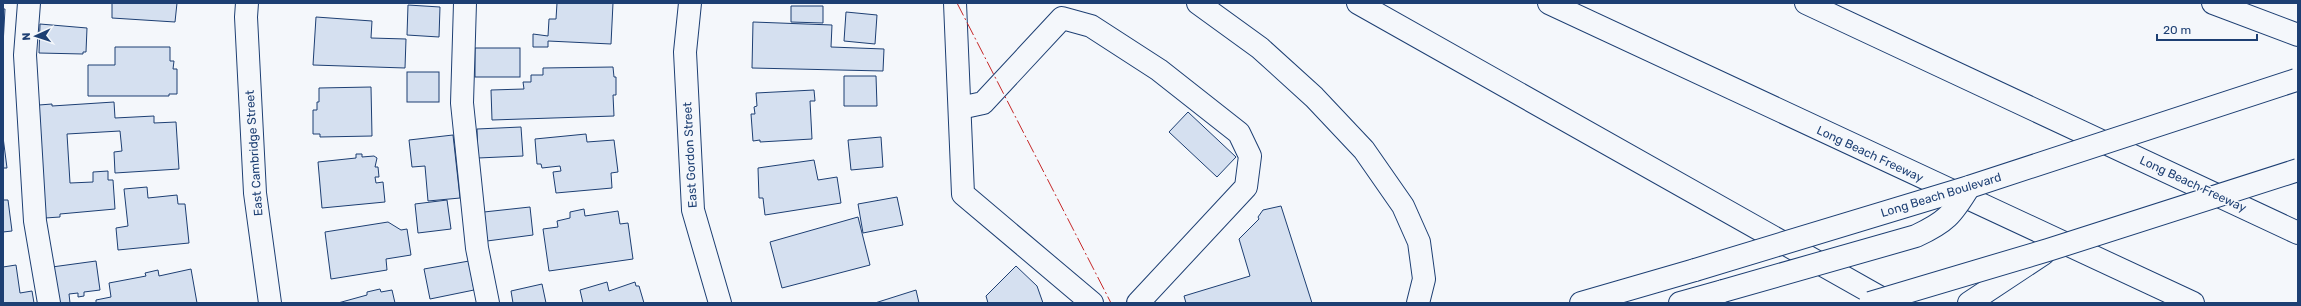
<svg xmlns="http://www.w3.org/2000/svg" width="2301" height="306" viewBox="0 0 2301 306" font-family="Rubik,sans-serif">
<rect width="100%" height="100%" fill="#f4f7fb"/>
<!-- building -->
<g fill="#d5e0f0" stroke="#1d3f73">
<polygon points="112,3 177,3 175,22 112,18"/>
<polygon points="557,3 613,3 611,44 548,41 548,47 533,47 533,34 548,36 549,19 556,19"/>
<polygon points="408,5 440,7 439,37 407,35"/>
<polygon points="791,6 823,6 823,23 791,22"/>
<polygon points="3,9 5,9 3,45"/>
<polygon points="846,12 877,15 875,44 844,41"/>
<polygon points="316,17 372,21 371,38 406,39 405,68 313,65"/>
<polygon points="753,22 832,25 831,47 884,49 883,71 752,68"/>
<polygon points="40,24 87,28 86,52 83,52 83,54 39,53"/>
<polygon points="115,47 170,47 170,61 174,61 173,69 177,69 177,94 169,94 169,96 88,96 88,65 115,65"/>
<rect x="475" y="48" width="45" height="29"/>
<polygon points="613,67 614,77 616,77 616,95 613,95 614,116 492,120 491,90 524,89 523,82 531,82 531,75 543,75 543,68"/>
<rect x="407" y="72" width="32" height="30"/>
<polygon points="844,76 876,76 877,106 844,106"/>
<polygon points="371,87 372,136 320,137 320,134 313,134 313,110 317,110 317,102 319,102 319,88"/>
<polygon points="814,90 815,101 810,101 812,139 760,142 760,140 753,141 751,114 755,114 754,107 757,106 756,93"/>
<polygon points="114,102 115,118 154,116 154,123 176,122 179,169 115,173 114,152 122,151 120,131 67,134 70,183 93,182 93,172 108,171 108,180 113,180 115,209 60,214 60,217 45,218 39,105 52,104 52,106"/>
<polygon points="1188,112 1236,157 1217,177 1169,132"/>
<polygon points="521,127 523,156 478,158 477,129"/>
<polygon points="586,134 587,142 614,140 618,172 611,173 612,188 556,193 553,172 561,171 560,166 542,168 541,164 537,164 535,139"/>
<polygon points="453,135 460,198 428,201 425,166 412,167 409,140"/>
<polygon points="3,137 7,168 3,168"/>
<polygon points="881,137 883,167 851,170 848,140"/>
<polygon points="356,154 362,154 362,157 374,156 377,158 375,167 378,167 379,177 375,177 376,183 383,182 385,202 322,208 318,162 356,158"/>
<polygon points="814,160 818,180 837,177 841,203 765,215 763,198 759,198 758,168"/>
<polygon points="147,187 148,198 177,195 178,204 185,204 189,243 118,250 116,228 128,226 124,189"/>
<polygon points="897,197 903,225 863,233 858,204"/>
<polygon points="3,200 8,200 12,231 3,232"/>
<polygon points="447,200 451,229 418,233 415,204"/>
<polygon points="1281,206 1312,303 1186,303 1184,296 1250,276 1239,239 1259,219 1258,217 1263,210"/>
<polygon points="530,207 533,235 487,241 484,212"/>
<polygon points="584,209 585,216 618,211 620,224 628,223 633,259 549,271 543,229 558,227 557,221 570,218 570,212"/>
<polygon points="858,217 870,265 782,288 770,242"/>
<polygon points="388,222 401,230 407,229 411,255 386,259 387,270 331,279 325,232"/>
<polygon points="96,261 100,290 84,292 84,296 78,297 78,293 69,294 70,303 57,303 52,267"/>
<polygon points="469,261 474,290 430,299 424,269"/>
<polygon points="16,265 20,293 32,291 34,303 3,303 3,267"/>
<polygon points="1016,266 1037,286 1043,303 988,303 986,296"/>
<polygon points="191,269 197,303 96,303 96,300 111,297 109,283 146,276 145,273 158,270 159,276"/>
<polygon points="607,282 609,291 635,282 636,286 639,286 644,303 583,303 580,290"/>
<polygon points="542,284 546,303 513,303 511,291"/>
<polygon points="380,289 381,292 392,290 395,303 338,303 367,295 367,292"/>
<polygon points="916,290 919,303 875,303"/>
</g>
<g fill="none" stroke-linecap="round" stroke-linejoin="round">
<!-- minor casing -->
<g stroke="#1d3f73" stroke-width="24">
<g id="minor">
<polyline points="29,3 25,55 35,221 49,303"/>
<polyline points="247,3 246,17 255,193 270,303"/>
<polyline points="465,3 462,103 477,248 488,303"/>
<polyline points="690,3 685,52 693,210 720,303"/>
<polyline points="955,3 963,194 1092,303"/>
<polyline points="960,108 983,103 1062,18 1091,26 1159,70 1239,133 1250,156 1246,187 1138,303"/>
</g>
</g>
<!-- major casing -->
<g stroke="#1d3f73" stroke-width="24">
<g id="major">
<polyline points="1581,303 1695,270"/>
<polyline points="1680,303 1723,291"/>
</g>
</g>
<!-- highway casing -->
<g stroke="#1d3f73" stroke-width="24">
<g id="highway">
<polyline points="1198,3 1260,48 1314,97 1364,150 1403,206 1419,242 1424,279 1418,303"/>
<polyline points="1358,3 1890,303"/>
<polyline points="1549,3 2193,303"/>
<polyline points="1806,3 2298,233"/>
<polyline points="2213,3 2298,35"/>
<polyline points="1969,303 2043,254"/>
</g>
</g>
<!-- minor -->
<use href="#minor" stroke="#f4f7fb" stroke-width="22"/>
<!-- major -->
<use href="#major" stroke="#f4f7fb" stroke-width="22"/>
<!-- highway -->
<use href="#highway" stroke="#f4f7fb" stroke-width="22"/>
<!-- major-bridge casing -->
<g stroke="#1d3f73" stroke-width="24" stroke-linecap="butt">
<g id="major-bridge">
<polyline points="1695,270 1969,187 2296,80"/>
<path d="M 1723,291 L 1916,236 C 1946,222 1952,215 1969,187"/>
<polyline points="1870,303 2048,250 2298,170"/>
</g>
</g>
<!-- major-bridge -->
<use href="#major-bridge" stroke="#f4f7fb" stroke-width="22"/>
<!-- power -->
<polyline stroke="#c62828" stroke-width="1" stroke-dasharray="14 3 2 3" stroke-linecap="butt" points="957,3 1111,303"/>
</g>
<g text-anchor="middle" dominant-baseline="central" stroke-width="3" stroke-linejoin="round" paint-order="stroke">
<!-- street labels -->
<g font-size="12" fill="#1d3f73" stroke="#f4f7fb">
<text transform="translate(254 153) rotate(-94)">East Cambridge Street</text>
<text transform="translate(1870 154) rotate(25)">Long Beach Freeway</text>
<text transform="translate(690 155) rotate(-93)">East Gordon Street</text>
<text transform="translate(2193 184) rotate(25)">Long Beach Freeway</text>
<text transform="translate(1941 195) rotate(-17)">Long Beach Boulevard</text>
</g>
</g>
<!-- border -->
<rect width="2301" height="306" fill="none" stroke="#1d3f73" stroke-width="8"/>
<!-- north arrow -->
<g transform="translate(36 36) rotate(267)" stroke="#f4f7fb" stroke-width="3" paint-order="stroke">
<path d="M0-3L7 15L0 10L-7 15Z" fill="#1d3f73"/>
<text y="-6" font-size="11" font-weight="bold" text-anchor="middle" fill="#1d3f73">N</text>
</g>
<!-- scale -->
<path d="M2157 34v6h100v-6" fill="none" stroke="#1d3f73" stroke-width="2"/>
<text x="2163" y="34" font-size="12" fill="#1d3f73" stroke="#f4f7fb" stroke-width="3" paint-order="stroke">20 m</text>
</svg>
